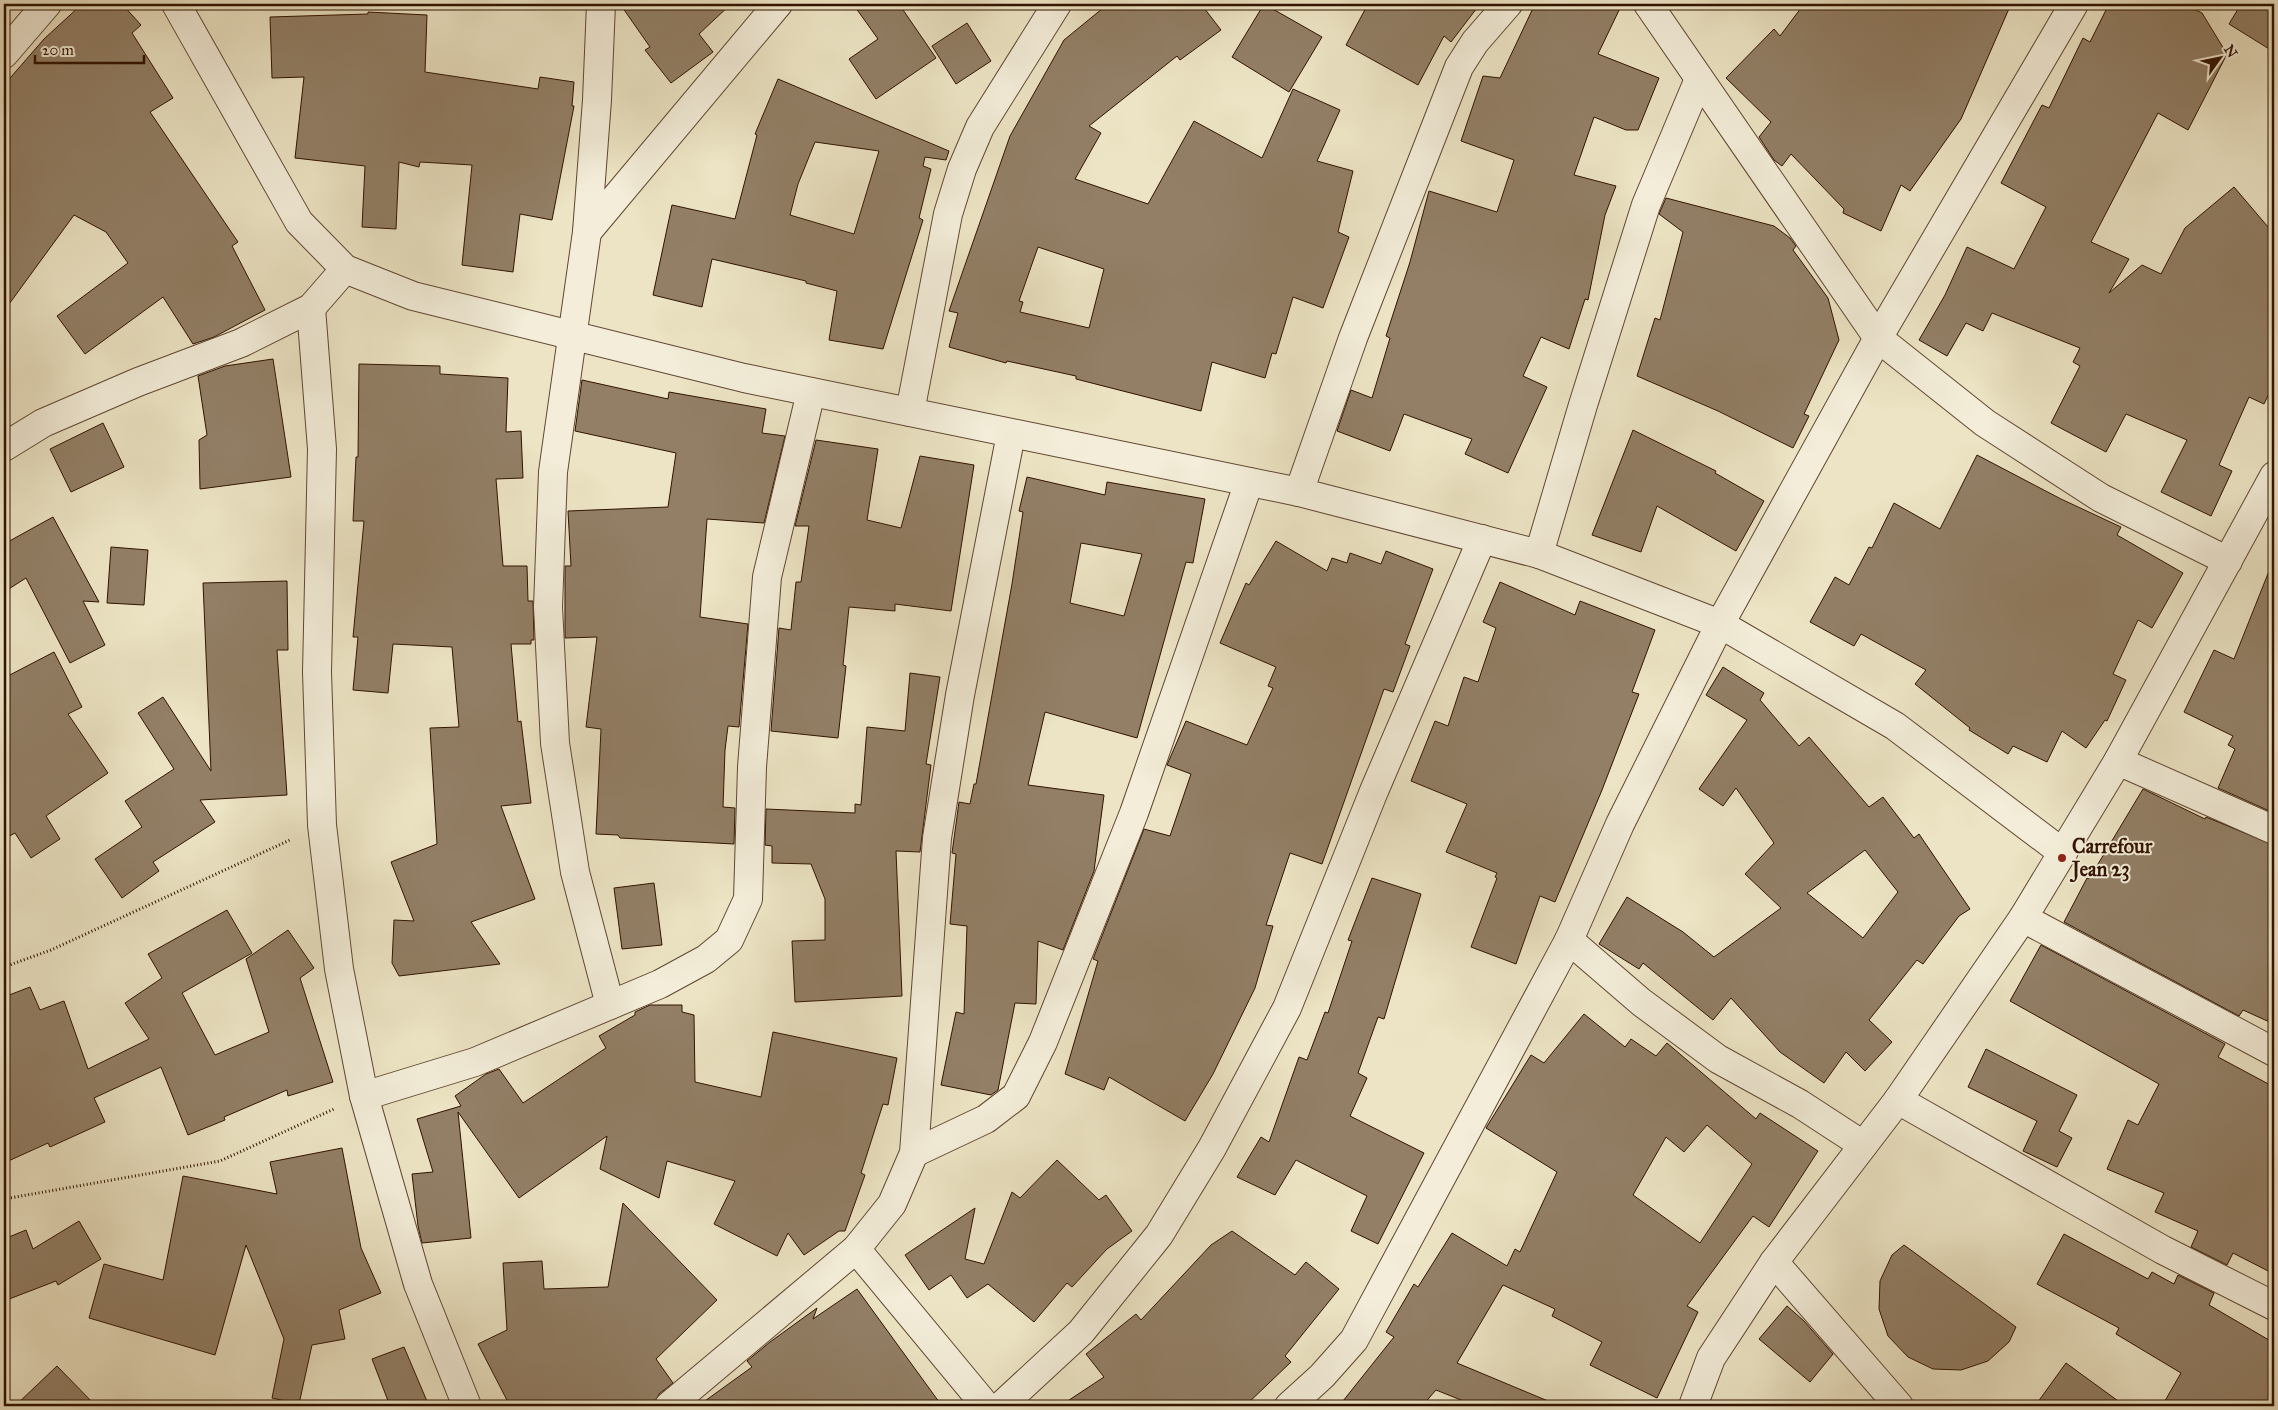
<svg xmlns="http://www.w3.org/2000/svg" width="2278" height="1410" viewBox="0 0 2278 1410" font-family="'IM FELL Great Primer',serif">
<rect width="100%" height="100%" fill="#ece4c4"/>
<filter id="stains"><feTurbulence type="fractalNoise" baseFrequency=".004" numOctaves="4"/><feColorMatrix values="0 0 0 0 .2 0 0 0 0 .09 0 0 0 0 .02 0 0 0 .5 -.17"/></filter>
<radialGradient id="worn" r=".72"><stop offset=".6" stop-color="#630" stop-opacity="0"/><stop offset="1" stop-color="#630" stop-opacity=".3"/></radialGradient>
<!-- building -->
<g fill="#927f66" stroke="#311200" fill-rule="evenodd">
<polygon points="82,4 122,4 141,25 132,33 173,98 150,112 238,242 232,246 265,310 214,337 193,344 163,297 85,354 57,316 128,263 106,232 74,215 4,311 4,85 44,39"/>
<polygon points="620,4 731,4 699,34 713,52 671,83 645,50 650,47"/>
<polygon points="853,4 899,4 936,58 876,99 849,59 878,39"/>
<path d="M 1108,4 L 1201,4 L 1221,30 L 1180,60 L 1177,56 L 1089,126 L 1101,133 L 1075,179 L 1148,204 L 1194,121 L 1262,158 L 1293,89 L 1340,110 L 1317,161 L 1353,171 L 1338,232 L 1349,237 L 1323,308 L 1293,297 L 1276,354 L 1272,353 L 1265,378 L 1212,362 L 1201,411 L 1076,379 L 1076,376 L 1007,361 L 1006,363 L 949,347 L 958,313 L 949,311 L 1010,136 L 1064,40 ZM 1038,247 L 1104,269 L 1089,328 L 1020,312 L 1023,302 L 1019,301 Z"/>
<polygon points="1264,4 1322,37 1289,92 1232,57"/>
<polygon points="1368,4 1480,4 1451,42 1444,36 1418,85 1346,45"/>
<polygon points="1535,4 1622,4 1598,54 1659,78 1638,130 1626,130 1594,117 1574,175 1616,186 1605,215 1588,300 1585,299 1569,349 1541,337 1523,376 1547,387 1508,473 1465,454 1472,439 1404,414 1390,451 1337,431 1351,390 1372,398 1390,338 1386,336 1410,262 1429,191 1497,212 1514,160 1461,141 1483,76 1500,78"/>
<polygon points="1804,4 2011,4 1961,119 1910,191 1901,185 1881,231 1843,213 1844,209 1791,154 1782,166 1774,160 1759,137 1771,122 1726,78 1774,29 1780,36"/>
<polygon points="2109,4 2184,4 2202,13 2227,54 2188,130 2158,113 2091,242 2129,259 2109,293 2142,265 2161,274 2185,228 2234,187 2274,234 2274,383 2264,404 2249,397 2219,465 2232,471 2211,516 2161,492 2187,440 2126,414 2106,452 2051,423 2080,366 2073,362 2080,348 1992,313 1983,331 1966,323 1947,356 1919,340 1945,295 1967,247 2014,269 2046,207 2001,183 2042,105 2049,108 2083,38 2090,42"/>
<polygon points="2241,4 2274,4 2274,52 2229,24"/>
<polygon points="368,12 427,15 425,72 538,89 540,77 574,82 572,106 574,106 552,220 520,214 513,272 462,265 472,165 420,162 419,167 399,162 396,229 362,227 365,166 295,158 304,77 272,78 270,17 368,14"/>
<polygon points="967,23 991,61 956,84 932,46"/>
<path d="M 778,79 L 949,151 L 946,160 L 925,157 L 923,166 L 931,169 L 919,218 L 923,220 L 883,349 L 829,340 L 837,291 L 806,283 L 806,281 L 712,259 L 702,307 L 653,295 L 672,205 L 735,219 L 757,135 L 755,134 ZM 815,142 L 879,151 L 854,234 L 790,215 L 798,184 Z"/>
<polygon points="1666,198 1774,226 1790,238 1796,246 1793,250 1828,298 1839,340 1804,414 1809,416 1793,448 1718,411 1637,376 1655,318 1660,320 1683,232 1659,214"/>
<polygon points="273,359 291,477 200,489 199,440 207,435 198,376 225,366"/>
<polygon points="359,364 440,366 440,374 508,378 506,432 521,431 523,478 496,479 503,566 527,566 528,601 533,601 534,640 531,640 531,644 511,644 518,722 521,721 531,803 501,806 535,899 471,922 500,964 399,976 392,963 394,920 414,921 391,862 437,844 430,728 459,727 452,647 393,644 388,693 353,690 358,637 353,637 364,521 353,521 356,457 358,457"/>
<polygon points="582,380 668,399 669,392 766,409 762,433 785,436 764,523 707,519 700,617 748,624 739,727 728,726 725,750 723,807 735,808 734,844 620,838 618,835 596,834 601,729 586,727 597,637 565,638 565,566 571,566 568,511 668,507 676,453 575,431"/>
<polygon points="103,423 124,467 71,492 50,449"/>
<polygon points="1633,430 1716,471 1715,473 1764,501 1736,551 1657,506 1641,552 1592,535"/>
<polygon points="816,440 878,449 867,520 901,528 920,456 974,465 951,611 895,604 895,611 849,607 843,665 846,666 838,738 771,731 779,628 791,630 796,582 801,582 809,526 795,526"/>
<polygon points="1977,455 2061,499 2121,527 2117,535 2183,573 2152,628 2138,620 2113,674 2126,680 2107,721 2105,720 2086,748 2062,731 2047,762 2013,746 2008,754 1969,730 1970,728 1915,684 1926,670 1861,634 1854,646 1810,622 1835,577 1849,585 1869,547 1872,548 1894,503 1940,529"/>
<path d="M 1027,477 L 1105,495 L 1107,482 L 1205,499 L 1193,563 L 1186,562 L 1137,738 L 1045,712 L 1028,785 L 1104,795 L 1094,871 L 1063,950 L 1038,941 L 1036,1004 L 1015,1003 L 998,1090 L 991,1095 L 941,1085 L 956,1012 L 964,1014 L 967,926 L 950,924 L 956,854 L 952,853 L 959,802 L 970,804 L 974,784 L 976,784 L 1012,584 L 1023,512 L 1019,511 ZM 1081,543 L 1142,554 L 1124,616 L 1070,603 Z"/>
<polygon points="53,517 99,602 83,601 105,645 70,663 26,578 4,592 4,544"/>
<polygon points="1276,541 1327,571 1332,558 1347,563 1350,553 1381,564 1386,551 1433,569 1405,644 1410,646 1393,692 1384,689 1322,864 1290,853 1266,925 1273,926 1255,988 1213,1074 1185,1121 1109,1077 1104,1090 1065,1074 1098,961 1093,959 1144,829 1170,836 1191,774 1167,765 1186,721 1247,745 1273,688 1268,686 1276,667 1220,643 1246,583 1249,585"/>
<polygon points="111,547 148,550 144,605 107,603"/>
<polygon points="2273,561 2274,562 2274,813 2218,788 2235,749 2228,745 2233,736 2184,712 2214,650 2234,659"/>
<polygon points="287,581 288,650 277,650 287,795 200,800 215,822 153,862 159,871 122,898 95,859 142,827 125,801 174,769 138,713 163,697 211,771 203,583"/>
<polygon points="1500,582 1575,615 1580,601 1655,630 1632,692 1639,694 1602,790 1555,902 1540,896 1516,964 1471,947 1497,878 1495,877 1497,873 1446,852 1467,804 1411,781 1435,721 1448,726 1464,677 1478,682 1496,628 1483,622"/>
<polygon points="54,652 82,707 68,714 108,773 46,816 60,839 31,858 15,833 4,839 4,678"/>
<path d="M 1723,667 L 1764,693 L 1760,700 L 1799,746 L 1809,737 L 1869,807 L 1883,797 L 1914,838 L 1919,834 L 1970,909 L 1959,916 L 1923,964 L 1917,960 L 1869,1020 L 1892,1042 L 1865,1071 L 1846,1052 L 1824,1083 L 1780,1052 L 1731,998 L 1713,1020 L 1643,963 L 1639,969 L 1599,944 L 1627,897 L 1683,932 L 1714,957 L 1781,908 L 1745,874 L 1774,843 L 1736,788 L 1723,806 L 1699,789 L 1747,720 L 1706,695 ZM 1865,850 L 1898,892 L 1863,938 L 1807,893 Z"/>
<polygon points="910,673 940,677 926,764 931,765 920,852 896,851 902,996 795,1002 792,941 825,940 825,899 811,864 772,863 772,846 765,845 766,809 855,813 855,804 861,805 867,727 905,731"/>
<polygon points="2143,789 2205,819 2206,817 2274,845 2274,1024 2243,1010 2239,1016 2064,922 2087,878 2089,879"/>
<polygon points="1372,878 1421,894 1384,1019 1378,1017 1358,1073 1367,1078 1350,1116 1424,1153 1378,1244 1351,1231 1367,1196 1296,1160 1275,1195 1237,1177 1261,1137 1269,1142 1299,1057 1307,1060 1325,1012 1328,1013 1352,941 1348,940"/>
<polygon points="654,883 662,945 622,949 614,888"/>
<polygon points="227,910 252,953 182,993 215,1055 269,1032 246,959 288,930 314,968 300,978 333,1082 288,1096 287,1090 224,1117 225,1120 188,1135 161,1067 94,1098 105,1122 50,1147 48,1143 4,1163 4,997 30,987 40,1010 64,1001 88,1069 149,1039 125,1003 162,978 148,954"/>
<polygon points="2041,945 2225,1044 2218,1057 2274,1087 2274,1274 2233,1253 2227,1265 2191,1247 2198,1231 2155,1212 2164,1193 2107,1169 2128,1120 2138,1125 2159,1084 2010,1001"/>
<polygon points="650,1005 682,1005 682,1012 694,1015 695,1082 761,1097 773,1032 897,1058 888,1105 883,1104 861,1173 865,1175 845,1231 839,1231 804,1255 788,1233 777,1256 714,1224 735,1181 667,1161 659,1198 600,1169 607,1136 519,1198 458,1112 471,1238 422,1243 418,1226 412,1174 433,1172 417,1119 461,1106 455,1096 486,1074 499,1069 523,1103 606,1048 599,1036 635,1015 635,1012"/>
<path d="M 1584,1014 L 1625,1047 L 1631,1039 L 1656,1056 L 1667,1043 L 1756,1119 L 1760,1113 L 1818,1151 L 1769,1227 L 1753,1216 L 1687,1306 L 1698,1312 L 1657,1398 L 1590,1365 L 1602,1342 L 1552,1316 L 1555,1309 L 1503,1285 L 1457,1363 L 1560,1406 L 1476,1406 L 1436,1390 L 1422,1406 L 1339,1406 L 1394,1337 L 1386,1332 L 1414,1284 L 1418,1287 L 1452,1233 L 1507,1266 L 1515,1249 L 1520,1252 L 1557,1172 L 1486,1128 L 1531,1055 L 1544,1063 ZM 1707,1125 L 1752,1164 L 1700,1243 L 1633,1195 L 1666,1137 L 1684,1152 Z"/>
<polygon points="1986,1049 2077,1095 2059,1131 2072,1138 2057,1167 2023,1151 2037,1121 1968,1087"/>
<polygon points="342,1148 361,1248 381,1293 339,1310 345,1339 312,1345 299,1404 272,1398 284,1339 246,1245 215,1355 89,1318 104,1264 163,1280 183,1176 277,1194 270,1162"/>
<polygon points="1057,1160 1099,1200 1106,1195 1132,1231 1107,1249 1072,1287 1067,1283 1034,1322 988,1284 967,1298 951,1275 929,1290 905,1255 975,1208 965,1259 984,1264 1012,1192 1020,1198"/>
<polygon points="623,1203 717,1300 656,1359 673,1383 659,1394 654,1406 510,1406 478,1344 507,1330 503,1263 542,1261 544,1289 608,1287"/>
<polygon points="79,1221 101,1259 58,1285 56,1281 4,1301 4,1239 26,1230 33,1249"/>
<polygon points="1232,1231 1295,1275 1306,1262 1339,1289 1285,1356 1291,1362 1245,1406 1060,1406 1104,1377 1086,1354 1136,1314 1141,1320 1211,1245"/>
<polygon points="2064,1234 2148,1279 2152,1272 2174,1284 2178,1275 2214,1293 2209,1305 2274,1343 2274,1406 2162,1406 2181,1373 2116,1334 2119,1328 2037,1284"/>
<polygon points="1904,1245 2016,1327 2009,1342 1988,1361 1961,1370 1933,1369 1908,1357 1888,1336 1879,1309 1880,1281 1892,1255"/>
<polygon points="857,1289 942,1406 698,1406 752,1367 747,1361 770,1342 817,1308 813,1319"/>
<polygon points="1787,1306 1804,1321 1833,1354 1810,1382 1759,1339"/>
<polygon points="404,1347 429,1406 390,1406 372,1359"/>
<polygon points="2066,1363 2125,1406 2035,1406"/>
<polygon points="57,1366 96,1406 15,1406"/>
</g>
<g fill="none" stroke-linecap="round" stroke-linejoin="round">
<!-- minor casing -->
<g stroke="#604631" stroke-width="30">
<g id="minor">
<polyline points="176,4 299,222 345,269 413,296 744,378 1299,492 1539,554 1720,624 1895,726 2063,853"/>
<polyline points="601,4 597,100 587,232 553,472 548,607 555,743 575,872 610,1005"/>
<polyline points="1648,4 1878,338 1985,423 2101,498 2228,561"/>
<polyline points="4,54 47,4"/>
<polyline points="587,232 778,4"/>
<polyline points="311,308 322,449 317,672 322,825 339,969 364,1096 418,1284 467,1406"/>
<polyline points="910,412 948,214 962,169 980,127 1057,4"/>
<polyline points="4,447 43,423 138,382 241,343 311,308 345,269"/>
<polyline points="1299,492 1353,338 1459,67 1475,42 1508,4"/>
<polyline points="1539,554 1583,405 1646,205 1699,79"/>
<polyline points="2118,761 2274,830"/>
<polyline points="2023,918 2274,1052"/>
<polyline points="1569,940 1641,1002 1718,1059 1800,1104 1863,1145"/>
<polyline points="364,1096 475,1062 660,984 706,959 729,940 748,899 752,767 767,577 811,392"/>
<polyline points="1898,1100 2163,1250 2274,1306"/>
<polyline points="914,1153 986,1119 1016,1096 1043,1042 1134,813 1249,482"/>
<polyline points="856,1249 986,1406"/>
<polyline points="1774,1262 1899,1406"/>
<polyline points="669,1406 856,1249 892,1204 914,1153 937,838 960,695 1011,434"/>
<polyline points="1001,1406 1081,1332 1159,1235 1212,1148 1287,1008 1374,791 1482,539"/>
<polyline points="1289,1406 1322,1376 1354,1340 1569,940 1620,824 1720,624 1878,338 2074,4"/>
<polyline points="1693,1406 1711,1358 1774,1262 1898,1100 2023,918 2118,761 2274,476"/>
</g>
</g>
<!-- path -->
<g stroke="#311200" stroke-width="3" stroke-dasharray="1 2.5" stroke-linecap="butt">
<polyline points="4,967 51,950 290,840"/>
<polyline points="4,1199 220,1161 334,1109"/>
</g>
<!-- minor -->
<use href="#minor" stroke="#f3edd9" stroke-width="28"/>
</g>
<!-- markers -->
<circle fill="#8f2418" stroke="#f3edd9" stroke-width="2" cx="2062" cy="858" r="5"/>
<g text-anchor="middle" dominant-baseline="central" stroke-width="4" stroke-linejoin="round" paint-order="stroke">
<!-- poi labels -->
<g font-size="20" font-weight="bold" fill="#311200" stroke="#f3edd9" text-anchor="start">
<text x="2072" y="846">Carrefour<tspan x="2072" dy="23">Jean 23</tspan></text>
</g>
</g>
<!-- margin -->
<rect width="2278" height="1410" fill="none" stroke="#ece4c4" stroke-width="20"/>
<rect x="5" y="5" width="2268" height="1400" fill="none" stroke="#311200" stroke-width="2.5"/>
<rect x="10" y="10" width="2258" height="1390" fill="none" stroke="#311200"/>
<!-- north arrow -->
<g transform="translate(2220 58) rotate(57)" stroke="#f3edd9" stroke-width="4" paint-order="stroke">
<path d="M0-4L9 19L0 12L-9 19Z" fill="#311200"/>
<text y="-8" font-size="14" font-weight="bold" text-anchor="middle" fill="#311200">N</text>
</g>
<!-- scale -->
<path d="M35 55v8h109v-8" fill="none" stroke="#311200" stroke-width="2.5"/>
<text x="42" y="55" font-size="15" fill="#311200" stroke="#f3edd9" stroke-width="4" paint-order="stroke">20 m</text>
<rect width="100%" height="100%" filter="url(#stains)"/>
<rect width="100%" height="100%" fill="url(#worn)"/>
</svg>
